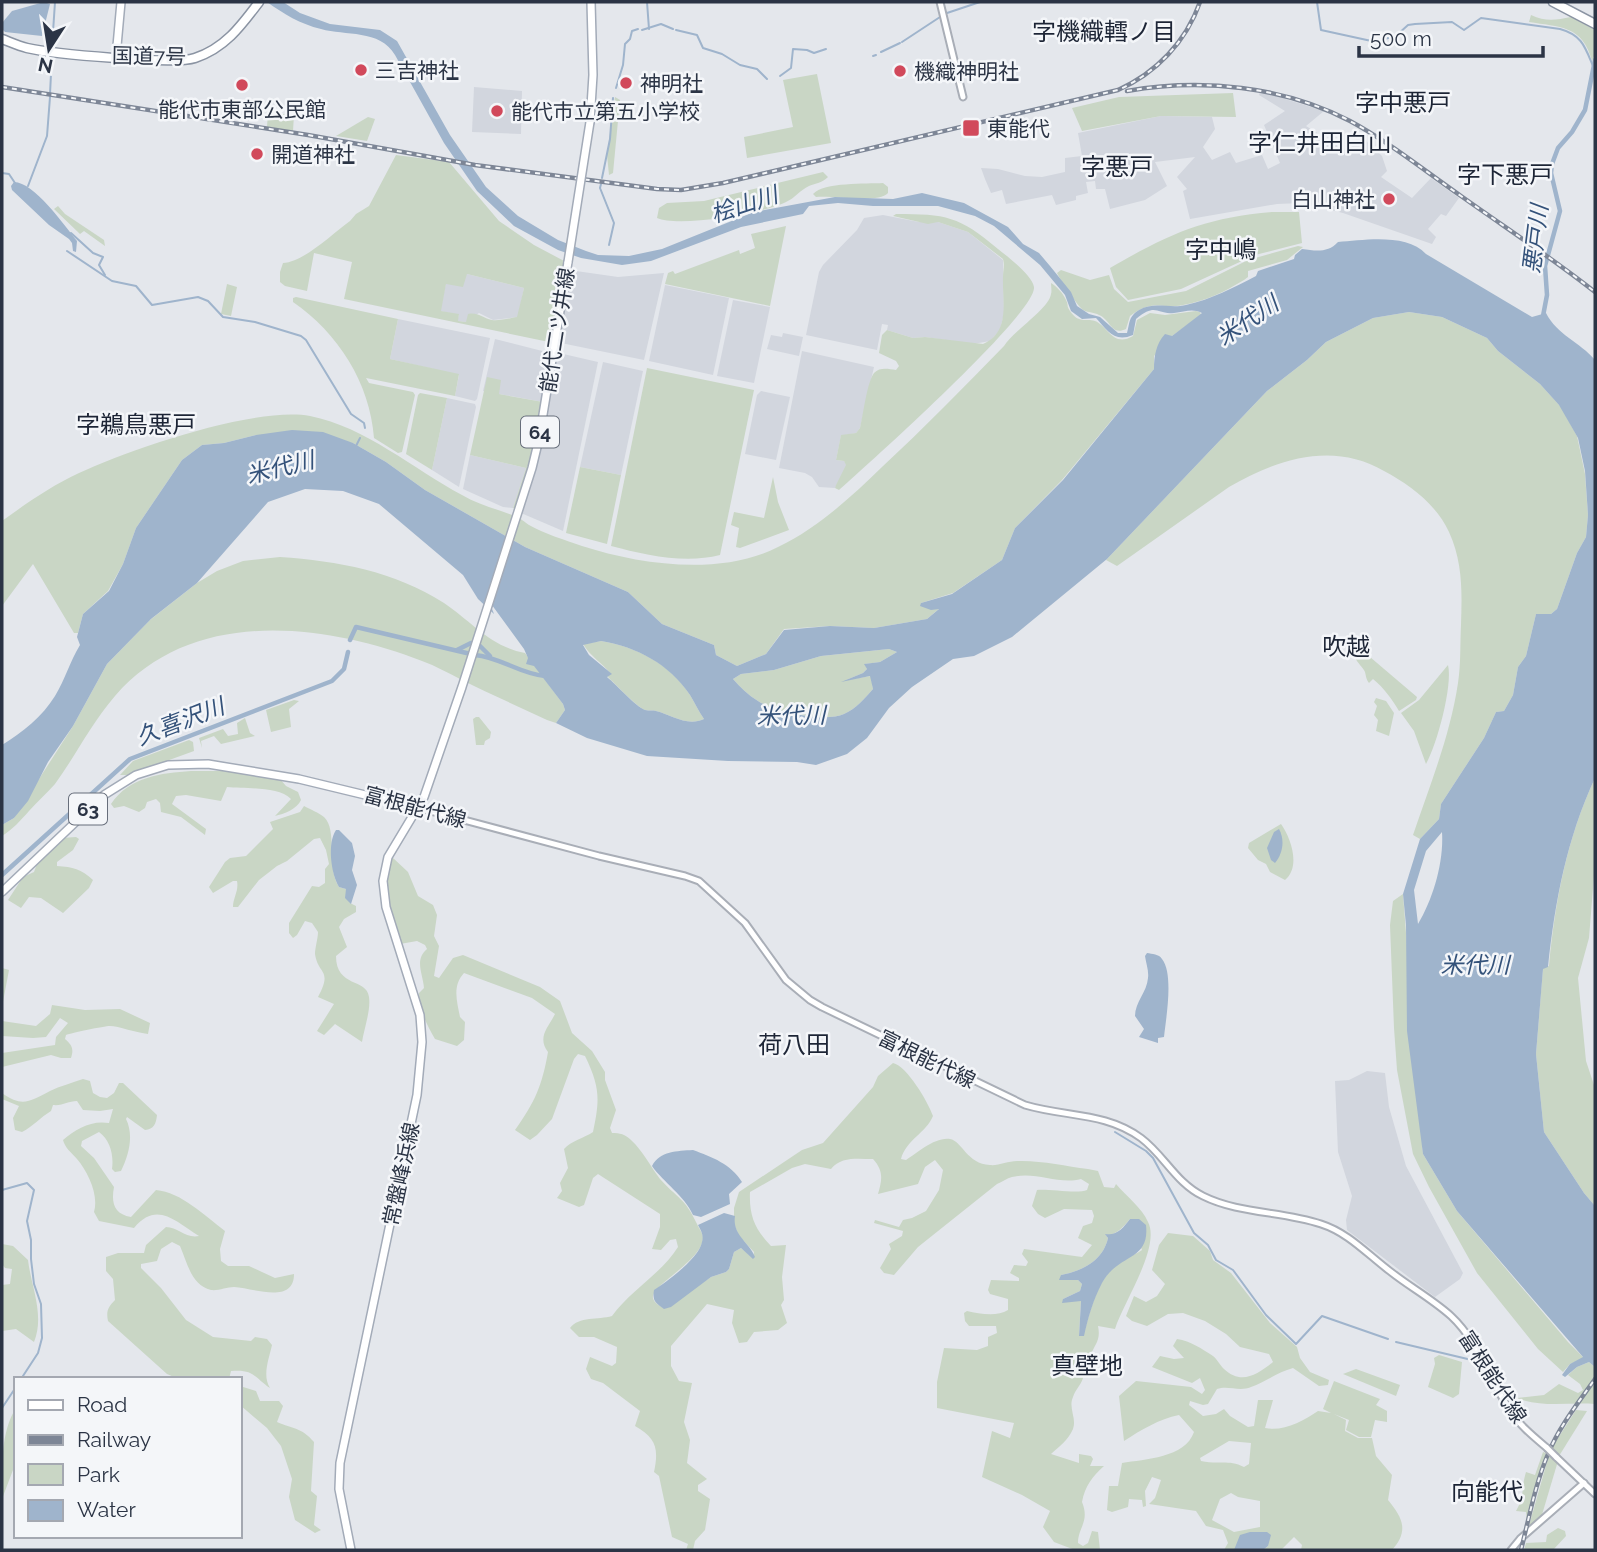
<svg xmlns="http://www.w3.org/2000/svg" width="1597" height="1552" viewBox="0 0 1597 1552" font-family="Raleway,'Noto Sans JP',sans-serif">
<rect width="100%" height="100%" fill="#e4e7ec"/>
<!-- built -->
<g fill="#d2d6de">
<polygon points="474,87 522,91 521,134 472,132"/>
<polygon points="1260,91 1324,111 1306,126 1345,150 1360,135 1382,156 1387,171 1381,177 1412,198 1431,178 1459,198 1446,216 1441,214 1428,229 1436,237 1432,244 1343,213 1301,203 1277,204 1190,219 1183,191 1187,189 1177,177 1195,157 1155,162 1167,186 1145,200 1110,209 1105,189 1096,189 1095,181 1086,182 1088,193 1076,196 1076,200 1056,205 1052,195 1006,204 1002,190 991,193 985,179 981,168 998,169 1025,176 1042,177 1065,172 1065,158 1082,156 1078,133 1161,116 1212,117 1215,129 1203,147 1212,160 1230,152 1236,163 1262,155 1268,169 1280,163 1264,125 1285,111 1259,95"/>
<polygon points="883,215 919,222 938,222 968,232 1003,260 1004,314 1000,330 990,341 973,344 925,337 913,338 887,330 888,325 882,324 877,350 806,335 819,272 823,265 857,230 864,218"/>
<polygon points="569,270 618,277 664,273 644,360 561,343 558,340"/>
<polygon points="467,274 524,288 518,317 493,320 479,313 466,322 457,321 459,315 440,311 446,283"/>
<polygon points="665,285 729,298 713,375 649,361"/>
<polygon points="733,300 770,307 754,383 717,376"/>
<polygon points="398,319 490,338 477,399 475,401 455,396 459,375 390,359"/>
<polygon points="783,333 803,337 799,356 767,349 771,335 782,337"/>
<polygon points="495,339 550,353 543,402 483,391"/>
<polygon points="802,351 874,367 860,428 856,433 841,436 836,460 844,461 847,465 835,488 819,487 812,477 805,473 779,468"/>
<polygon points="559,353 598,362 563,531 521,513 555,355"/>
<polygon points="603,362 643,371 621,475 580,467"/>
<polygon points="761,391 790,397 776,460 745,454 757,395"/>
<polygon points="447,398 475,404 476,407 459,487 432,470"/>
<polygon points="470,455 526,468 513,508 503,507 463,489"/>
<polygon points="1367,1071 1385,1073 1389,1107 1406,1166 1463,1273 1460,1279 1435,1297 1347,1230 1346,1220 1352,1196 1338,1152 1335,1081 1349,1080"/>
</g>
<!-- green -->
<g fill="#c9d6c5" fill-rule="evenodd">
<path d="M 1531,15 C 1546,22 1556,20 1571,17 L 1595,30 L 1595,54 L 1592,61 C 1583,25 1559,27 1529,22 Z"/>
<polygon points="817,74 831,143 747,158 744,137 793,127 783,80"/>
<polygon points="1233,93 1236,117 1161,116 1082,131 1072,108 1119,97"/>
<polygon points="615,97 620,100 613,173 609,175 607,155"/>
<polygon points="268,113 274,114 273,120 279,120 282,114 294,115 293,131 267,127"/>
<polygon points="368,117 375,119 367,141 336,136"/>
<path d="M 396,155 L 449,162 L 499,221 L 534,245 L 566,262 L 553,339 L 549,342 L 344,299 L 352,262 L 314,253 L 307,291 L 285,286 L 280,282 L 280,272 L 283,263 C 304,262 332,234 350,221 L 356,214 L 369,206 ZM 467,274 L 524,288 L 517,317 C 510,318 499,321 492,320 C 482,318 478,312 468,314 L 466,322 L 458,321 L 459,314 L 441,311 L 446,284 L 463,287 Z"/>
<path d="M 823,172 L 828,177 C 822,183 816,183 809,186 C 800,190 795,198 786,202 C 764,213 679,228 657,218 L 659,208 L 667,203 L 704,201 Z"/>
<path d="M 883,183 L 888,187 L 888,193 C 878,204 833,195 816,197 L 813,194 C 824,182 866,184 883,183 Z"/>
<polygon points="58,206 65,214 104,240 105,246 84,231 80,234 54,209"/>
<path d="M 1272,212 L 1299,212 L 1302,243 L 1255,255 L 1181,289 L 1128,300 L 1116,287 L 1110,268 C 1169,234 1203,218 1272,212 Z"/>
<path d="M 896,214 C 946,214 959,216 998,249 C 1008,257 1032,275 1034,287 C 1037,313 867,465 839,490 L 835,488 L 836,485 L 846,465 L 844,461 L 836,460 L 841,435 L 856,433 L 860,428 C 863,416 867,382 874,373 C 880,367 888,369 896,370 L 899,366 L 896,361 L 879,353 L 882,335 L 887,330 L 913,338 L 925,337 L 983,344 C 1011,332 1002,301 1003,277 C 1003,270 1005,266 1003,259 L 968,232 L 938,222 L 928,224 L 893,216 Z"/>
<polygon points="786,226 770,306 665,284 668,273 673,271 675,274 739,250 740,254 755,248 751,234"/>
<path d="M 1298,246 L 1303,247 L 1287,260 L 1248,271 L 1248,277 L 1244,280 C 1224,292 1206,301 1183,305 C 1158,310 1155,298 1130,316 L 1126,329 C 1111,336 1111,320 1099,315 C 1094,312 1089,313 1083,310 C 1077,305 1061,281 1057,273 L 1061,270 L 1090,280 L 1109,275 L 1114,289 L 1128,302 L 1186,291 L 1248,260 Z"/>
<path d="M 1051,283 C 1057,287 1063,293 1066,300 C 1069,306 1066,305 1070,311 C 1079,324 1085,318 1095,321 C 1108,326 1113,348 1133,336 L 1137,320 L 1150,313 L 1165,315 L 1196,311 L 1200,312 L 1201,315 L 1172,336 L 1154,356 L 1154,369 L 1062,480 L 1015,528 L 1002,560 L 953,593 L 921,603 L 940,608 L 927,619 L 874,628 L 830,626 L 784,629 L 766,654 L 737,666 L 716,655 L 714,645 L 662,624 L 628,592 L 525,547 L 425,490 L 386,462 L 353,443 L 256,435 L 224,443 L 202,445 L 182,460 L 136,528 L 123,564 L 108,591 L 83,614 L 78,633 L 74,633 L 33,564 L 2,606 L 2,521 C 27,503 51,486 79,473 C 130,449 256,406 310,416 C 366,427 413,469 462,495 C 479,505 497,509 515,516 C 521,518 524,522 529,525 C 545,534 565,540 582,546 C 641,565 721,576 778,547 C 818,528 851,497 882,467 C 924,428 964,387 1004,346 C 1013,331 1049,309 1051,294 C 1052,291 1051,287 1051,283 Z"/>
<polygon points="227,284 237,287 231,316 221,314"/>
<path d="M 296,297 L 398,319 L 390,359 L 459,374 L 455,396 L 366,378 L 369,383 L 413,392 L 415,395 L 402,452 L 398,453 L 374,438 C 370,383 338,333 293,302 L 293,298 Z"/>
<path d="M 1409,312 L 1442,317 L 1487,338 L 1498,351 L 1540,384 L 1561,407 L 1577,436 L 1585,474 L 1588,515 L 1586,537 L 1577,553 L 1557,609 L 1551,614 L 1536,614 L 1526,656 L 1518,667 L 1513,695 L 1504,711 L 1496,712 L 1484,738 L 1441,804 L 1439,819 L 1420,839 L 1413,835 C 1430,785 1450,736 1458,683 C 1461,664 1460,644 1461,625 C 1462,592 1463,563 1449,532 C 1436,504 1410,485 1384,471 C 1333,441 1277,459 1229,487 L 1117,566 L 1106,560 L 1267,391 L 1307,360 L 1326,342 L 1373,318 Z"/>
<path d="M 647,368 L 754,390 L 720,555 C 685,564 645,555 611,546 Z"/>
<polygon points="487,377 501,380 499,394 543,402 531,463 517,509 513,508 526,468 470,455"/>
<polygon points="420,393 447,398 432,470 406,454 418,395"/>
<polygon points="580,467 621,475 607,544 566,533"/>
<polygon points="773,477 778,502 789,530 740,548 736,547 739,528 731,525 734,512 764,518"/>
<path d="M 280,557 C 338,561 394,571 444,603 C 471,621 491,647 525,653 L 563,704 L 565,710 L 556,723 L 547,720 C 518,706 489,694 460,679 C 448,673 436,666 422,661 C 323,623 192,607 115,696 C 91,724 76,755 55,784 C 47,793 37,802 29,811 C 21,820 12,830 2,836 L 2,825 L 14,818 L 73,726 L 107,664 L 150,620 L 197,583 L 217,571 L 243,561 Z"/>
<path d="M 1350,640 L 1417,697 L 1416,700 L 1399,711 C 1392,699 1384,688 1373,679 L 1369,683 C 1366,679 1366,676 1365,672 C 1363,667 1357,663 1355,657 C 1353,651 1351,647 1347,641 Z"/>
<path d="M 601,641 C 637,647 670,664 690,695 C 695,703 699,712 704,719 C 687,727 672,715 656,711 C 652,710 648,711 645,710 C 637,707 615,684 607,676 L 611,674 C 602,663 590,656 583,644 Z"/>
<path d="M 889,649 L 897,652 L 880,662 L 865,664 L 867,669 L 863,673 L 846,680 L 871,676 L 873,689 C 865,698 856,709 844,714 C 825,723 775,712 758,701 C 748,695 740,687 733,679 L 741,674 L 774,670 L 821,656 Z"/>
<path d="M 1448,665 C 1453,685 1437,745 1426,764 L 1414,731 L 1401,713 L 1419,700 Z"/>
<polygon points="1376,698 1386,701 1394,713 1389,736 1376,731 1378,720 1374,715 1377,706 1374,702"/>
<polygon points="294,700 299,701 289,709 291,727 271,732 266,710"/>
<polygon points="476,717 479,717 491,732 490,738 485,741 484,745 476,745 473,719"/>
<polygon points="245,718 250,733 255,736 221,744 214,736 201,741 202,748 199,738 223,729 228,736 238,734 237,723"/>
<polygon points="189,740 193,742 194,751 128,775 120,775 133,761"/>
<path d="M 191,771 L 223,771 L 280,779 L 286,786 L 298,792 L 301,800 C 297,809 284,814 275,816 L 291,799 C 278,786 245,789 227,787 L 221,801 L 186,795 L 176,796 L 172,804 L 206,829 L 205,835 L 181,817 L 161,812 L 160,803 L 156,799 L 147,802 L 145,808 L 139,812 L 124,806 L 114,808 L 111,804 C 129,777 161,773 191,771 Z"/>
<path d="M 1595,778 L 1595,863 L 1589,938 L 1578,978 L 1586,1061 L 1595,1088 L 1595,1206 L 1584,1193 L 1544,1132 L 1536,1054 L 1543,968 L 1549,966 C 1555,901 1567,838 1595,778 Z"/>
<path d="M 304,806 C 310,809 319,813 324,817 C 338,830 326,867 339,887 L 346,889 L 350,903 L 356,906 L 356,912 L 344,919 L 339,927 L 347,947 L 336,956 C 336,988 367,978 369,997 C 371,1010 364,1029 362,1042 L 335,1024 L 324,1035 L 317,1031 L 334,1004 L 318,997 C 333,969 318,975 315,954 C 315,948 318,938 318,932 L 312,923 L 305,921 L 297,935 L 293,938 L 289,933 L 289,923 L 312,886 L 319,887 L 325,883 L 325,869 L 329,864 L 326,850 L 320,838 L 314,839 L 287,861 L 277,866 L 259,880 L 238,907 L 233,907 C 233,898 239,891 237,881 L 233,881 L 213,893 L 209,887 L 225,862 L 230,858 L 246,856 L 273,829 L 270,822 L 300,812 Z"/>
<path d="M 1281,824 C 1291,838 1301,867 1285,880 L 1270,872 L 1266,864 L 1258,860 L 1248,848 L 1249,843 Z"/>
<path d="M 76,837 L 79,839 L 73,850 L 57,862 L 57,866 C 73,867 81,869 93,880 L 89,888 L 63,913 L 41,898 L 29,897 L 21,908 L 8,900 L 23,877 L 34,872 L 38,861 L 62,838 Z"/>
<path d="M 392,857 L 408,872 L 418,896 L 433,905 L 437,915 L 434,936 L 439,946 L 434,976 L 439,978 L 453,958 L 463,955 L 540,987 L 560,1001 L 572,1033 L 592,1051 L 605,1072 L 605,1080 L 616,1110 L 610,1128 L 612,1133 C 620,1133 625,1134 631,1140 C 643,1151 650,1166 660,1179 C 677,1198 685,1198 697,1224 C 699,1229 703,1233 703,1238 C 702,1261 651,1285 653,1298 C 654,1303 660,1306 664,1308 L 711,1277 L 726,1272 L 729,1269 L 734,1252 L 741,1248 L 753,1258 L 754,1252 L 739,1236 L 734,1224 L 734,1208 L 739,1192 L 802,1150 L 823,1143 L 873,1087 L 878,1076 L 893,1063 C 907,1066 928,1102 933,1116 C 926,1133 906,1140 901,1159 L 906,1160 C 918,1153 934,1137 950,1139 C 962,1141 967,1164 990,1165 C 998,1166 1008,1161 1017,1161 C 1040,1160 1065,1166 1088,1169 L 1098,1171 L 1104,1187 L 1114,1188 L 1116,1184 C 1126,1196 1142,1208 1148,1222 C 1161,1247 1123,1303 1115,1329 L 1098,1326 C 1101,1340 1095,1344 1090,1356 C 1087,1363 1086,1371 1083,1378 C 1081,1385 1075,1390 1073,1397 C 1068,1408 1077,1418 1073,1429 C 1068,1440 1060,1446 1051,1454 L 1079,1463 L 1079,1454 L 1091,1456 L 1093,1459 L 1090,1466 L 1104,1466 C 1092,1477 1085,1486 1082,1502 C 1090,1522 1078,1527 1078,1543 L 1083,1546 L 1088,1543 L 1092,1531 L 1098,1532 L 1100,1550 L 1075,1550 L 1054,1542 L 1043,1527 L 1050,1511 L 1022,1495 L 982,1477 L 992,1431 L 1010,1438 L 1014,1423 L 937,1408 L 937,1382 L 944,1348 L 977,1350 L 988,1346 L 988,1337 L 997,1333 L 996,1326 L 969,1326 L 965,1321 L 964,1313 L 967,1311 C 980,1314 997,1317 1008,1310 L 1008,1299 L 990,1294 L 988,1290 L 991,1280 L 1019,1281 L 1019,1278 L 1010,1273 L 1014,1265 L 1026,1266 L 1028,1262 L 1022,1254 L 1024,1249 L 1082,1257 L 1092,1245 L 1078,1238 L 1083,1226 L 1092,1223 L 1094,1216 L 1092,1210 L 1064,1209 L 1045,1218 L 1038,1214 L 1032,1206 L 1037,1190 C 1050,1189 1078,1194 1087,1190 L 1089,1184 L 1081,1179 C 1058,1185 1036,1171 1012,1177 C 1007,1178 1002,1182 997,1184 L 918,1247 L 894,1275 L 884,1273 L 880,1268 L 891,1249 L 889,1244 L 902,1236 L 903,1231 L 874,1223 L 875,1220 L 899,1227 L 903,1220 L 912,1218 L 926,1211 L 939,1190 L 943,1170 L 935,1160 L 925,1167 L 918,1184 L 878,1194 C 882,1180 884,1171 873,1159 C 858,1159 841,1156 831,1169 L 805,1164 L 792,1168 L 750,1192 C 749,1216 755,1229 771,1246 L 786,1245 L 782,1277 L 784,1300 L 781,1305 L 787,1323 L 778,1330 L 754,1332 L 747,1342 L 739,1343 L 732,1323 L 734,1310 L 707,1304 L 671,1346 L 671,1366 L 679,1381 L 692,1383 L 684,1422 L 690,1440 L 687,1463 L 707,1479 L 698,1485 L 698,1491 L 710,1499 L 705,1530 L 695,1541 L 693,1550 L 686,1550 L 688,1544 L 672,1537 L 659,1476 L 654,1472 C 659,1448 656,1438 635,1426 L 640,1411 L 603,1383 L 591,1379 L 586,1369 L 590,1357 L 612,1366 L 616,1363 L 617,1347 L 594,1337 L 579,1337 L 570,1328 C 579,1316 598,1320 612,1316 C 631,1290 661,1274 678,1247 L 676,1239 L 670,1240 L 661,1250 L 652,1249 L 660,1227 L 660,1214 L 598,1174 L 593,1178 L 584,1205 L 579,1207 L 557,1198 L 562,1191 L 560,1183 L 568,1168 L 564,1149 C 571,1141 584,1138 593,1132 C 600,1099 600,1087 585,1056 L 578,1054 L 574,1059 L 552,1119 L 537,1135 L 530,1140 L 515,1130 C 535,1102 542,1086 548,1052 C 537,1037 548,1028 555,1014 L 532,998 L 464,973 C 452,986 457,1001 460,1017 L 465,1022 L 464,1040 L 457,1046 L 435,1039 C 427,1025 419,1010 419,993 L 424,988 C 423,974 414,960 427,949 L 425,945 L 417,941 L 400,944 C 390,910 381,894 392,857 ZM 1130,1219 L 1142,1250 C 1133,1256 1120,1260 1113,1268 C 1095,1285 1090,1314 1083,1336 L 1079,1335 L 1081,1301 L 1063,1299 L 1080,1291 L 1082,1284 L 1078,1280 L 1061,1275 C 1082,1271 1103,1261 1108,1238 L 1106,1235 C 1117,1235 1123,1227 1130,1219 Z"/>
<polygon points="1403,894 1423,1154 1457,1211 1568,1342 1584,1358 1570,1364 1563,1372 1538,1349 1477,1273 1429,1187 1413,1154 1397,1070 1394,1028 1390,925 1393,901"/>
<path d="M 2,968 L 9,970 L 2,1007 L 2,1021 L 36,1026 L 50,1014 L 52,1005 L 85,1010 L 120,1009 L 150,1023 L 148,1034 C 137,1033 118,1026 110,1026 C 104,1026 71,1033 66,1035 L 65,1039 C 72,1045 74,1049 71,1058 L 61,1058 L 51,1055 L 2,1067 L 2,1053 L 55,1045 L 56,1037 L 68,1023 L 60,1018 L 46,1037 L 33,1038 L 2,1036 Z"/>
<path d="M 83,1079 L 90,1081 L 93,1093 L 100,1097 L 107,1098 L 114,1093 L 119,1083 L 123,1083 L 157,1115 C 156,1124 154,1129 145,1130 L 127,1117 L 126,1119 C 134,1135 129,1155 121,1171 L 115,1172 L 112,1169 C 114,1155 110,1140 99,1132 L 82,1141 L 81,1146 L 94,1158 L 114,1187 C 111,1203 114,1214 131,1217 L 156,1190 C 181,1192 205,1216 225,1231 L 220,1249 L 221,1261 L 228,1266 L 249,1266 L 275,1278 L 294,1274 C 294,1305 253,1288 234,1287 C 227,1287 218,1291 211,1290 C 191,1285 187,1262 180,1246 L 172,1242 L 161,1249 L 157,1261 L 141,1264 L 141,1268 L 161,1288 L 186,1320 L 213,1337 L 251,1341 L 255,1337 L 267,1339 L 272,1345 C 269,1359 262,1375 270,1388 C 254,1377 254,1369 231,1371 L 229,1379 L 179,1379 L 167,1374 L 108,1321 C 106,1311 108,1307 115,1300 L 113,1279 L 106,1271 L 106,1257 L 118,1253 L 144,1253 L 146,1245 L 166,1227 C 178,1227 186,1239 199,1236 C 176,1222 157,1200 134,1228 L 99,1221 L 94,1212 C 99,1195 88,1172 77,1159 C 71,1152 65,1148 63,1140 C 76,1129 91,1120 109,1123 L 113,1109 L 100,1111 L 83,1110 L 77,1101 C 68,1101 63,1106 53,1105 L 51,1111 C 41,1117 32,1127 22,1132 L 15,1130 L 13,1118 L 19,1106 L 2,1099 L 2,1093 C 23,1108 30,1101 50,1091 C 60,1086 72,1083 83,1079 Z"/>
<path d="M 1168,1233 L 1193,1236 L 1210,1251 L 1213,1260 L 1231,1273 L 1270,1323 L 1297,1347 L 1300,1358 L 1310,1372 L 1329,1380 L 1328,1385 L 1319,1386 L 1293,1368 C 1278,1372 1265,1382 1251,1387 C 1239,1392 1228,1385 1217,1389 L 1208,1404 L 1203,1405 L 1190,1401 L 1189,1405 L 1203,1416 L 1216,1414 L 1224,1409 L 1230,1416 L 1248,1427 L 1254,1426 L 1258,1400 L 1273,1400 L 1265,1428 C 1283,1432 1303,1421 1318,1411 L 1331,1413 L 1323,1409 L 1334,1381 L 1380,1399 L 1376,1405 L 1387,1411 L 1387,1422 L 1375,1420 L 1371,1437 L 1359,1437 L 1346,1430 L 1349,1420 L 1334,1414 L 1346,1420 L 1345,1431 L 1358,1438 L 1372,1438 L 1376,1456 L 1392,1475 L 1388,1500 C 1403,1518 1409,1531 1392,1550 L 1301,1550 L 1302,1545 L 1294,1537 L 1281,1550 L 1263,1550 L 1268,1546 L 1239,1543 L 1234,1550 L 1224,1550 L 1228,1543 L 1223,1530 L 1206,1526 L 1196,1511 L 1149,1504 L 1155,1498 L 1161,1480 L 1152,1477 L 1145,1491 L 1146,1506 L 1143,1507 L 1142,1500 L 1129,1499 L 1128,1507 L 1112,1512 L 1107,1510 L 1109,1486 L 1118,1486 L 1122,1463 C 1145,1459 1185,1458 1194,1432 L 1179,1415 C 1159,1419 1141,1430 1124,1441 L 1119,1396 L 1136,1381 L 1191,1387 L 1202,1394 L 1205,1390 L 1200,1378 L 1192,1383 L 1152,1367 L 1160,1356 L 1174,1359 L 1184,1358 L 1173,1346 L 1177,1339 C 1191,1341 1202,1349 1213,1356 C 1217,1359 1220,1365 1224,1369 C 1241,1385 1257,1375 1273,1362 L 1269,1354 L 1240,1347 L 1226,1334 L 1205,1321 L 1183,1313 L 1168,1314 L 1147,1326 L 1132,1321 L 1126,1316 L 1134,1296 L 1146,1302 L 1157,1296 L 1165,1284 L 1152,1270 L 1159,1245 ZM 1229,1441 L 1251,1443 L 1249,1464 L 1244,1467 C 1228,1459 1218,1465 1201,1461 L 1200,1458 ZM 1231,1493 L 1238,1497 L 1260,1501 L 1260,1527 L 1234,1532 L 1212,1520 L 1220,1499 Z"/>
<path d="M 2,1244 L 13,1246 L 28,1260 C 31,1286 45,1315 34,1342 L 16,1329 L 2,1331 L 2,1285 L 10,1284 L 12,1269 L 5,1268 L 2,1264 Z"/>
<polygon points="1439,1355 1462,1362 1459,1394 1453,1398 1428,1387 1435,1364 1434,1358"/>
<path d="M 1589,1362 L 1595,1367 L 1595,1404 C 1569,1402 1541,1408 1517,1398 L 1544,1395 L 1559,1384 L 1578,1393 L 1583,1390 L 1580,1384 L 1568,1375 L 1577,1367 Z"/>
<polygon points="1356,1369 1400,1385 1396,1396 1343,1374"/>
<path d="M 240,1386 L 256,1391 L 260,1401 L 279,1401 L 283,1406 L 277,1422 C 293,1429 301,1427 314,1442 L 311,1491 L 317,1496 L 314,1525 L 321,1530 L 315,1533 L 295,1520 L 289,1497 L 292,1479 L 281,1446 L 267,1428 L 240,1405 Z"/>
<path d="M 16,1408 L 16,1462 L 2,1499 C 2,1469 0,1433 16,1408 Z"/>
<polygon points="1576,1410 1587,1411 1559,1456 1551,1449"/>
<path d="M 1543,1452 L 1546,1453 L 1527,1521 L 1526,1512 L 1516,1511 C 1525,1496 1521,1488 1526,1472 L 1535,1475 Z"/>
<polygon points="1549,1455 1558,1461 1541,1518 1528,1529"/>
<polygon points="1558,1528 1565,1531 1566,1536 1553,1550 1524,1550 1526,1543 1546,1542 1547,1535"/>
</g>
<!-- water -->
<g fill="#9fb4cc" fill-rule="evenodd">
<polygon points="44,2 50,4 42,36 5,32 2,29 2,23 12,11"/>
<path d="M 267,2 L 283,2 L 300,13 L 330,24 L 380,30 L 397,41 L 450,135 L 486,187 L 518,216 L 558,240 L 586,251 L 598,255 L 629,256 L 662,249 L 754,212 L 835,197 L 893,199 L 922,193 L 964,203 L 1008,227 L 1023,244 L 1039,253 L 1050,266 L 1071,292 L 1077,306 L 1089,314 L 1100,317 L 1118,333 L 1127,333 C 1130,323 1128,317 1139,310 C 1154,301 1170,309 1186,305 C 1212,299 1233,288 1256,276 L 1258,271 L 1294,259 L 1295,255 L 1302,249 C 1316,251 1328,253 1338,242 C 1364,240 1407,233 1426,254 L 1532,317 L 1546,313 C 1557,335 1580,342 1595,360 L 1595,778 C 1567,838 1555,901 1548,967 L 1543,969 L 1536,1054 L 1544,1132 L 1584,1193 L 1595,1206 L 1595,1367 L 1589,1362 L 1577,1367 L 1565,1377 L 1562,1375 L 1570,1364 L 1583,1357 L 1457,1211 L 1423,1154 L 1407,1031 L 1406,925 L 1403,894 L 1420,839 L 1439,819 L 1441,804 L 1484,738 L 1496,712 L 1504,711 L 1513,695 L 1518,667 L 1526,656 L 1536,614 L 1551,614 L 1557,609 L 1577,553 L 1586,537 L 1588,515 L 1585,471 L 1578,438 L 1559,405 L 1540,384 L 1498,351 L 1487,338 L 1442,317 L 1409,312 L 1373,318 L 1326,342 L 1307,360 L 1267,391 L 1107,559 L 1012,637 L 974,656 L 953,659 L 912,687 L 889,708 L 867,738 L 847,754 L 816,765 L 797,762 L 728,761 L 647,756 L 587,738 L 556,723 L 565,710 L 563,704 L 534,666 L 526,664 L 528,658 L 524,649 L 489,601 L 494,614 L 478,599 L 463,575 L 379,504 L 343,491 L 305,489 L 268,502 L 197,583 L 151,619 L 107,664 L 73,726 L 48,762 L 28,801 L 14,818 L 2,825 L 2,745 C 23,732 42,717 55,696 C 65,680 70,661 80,645 L 77,637 L 83,614 L 109,591 L 123,564 L 136,528 L 182,460 L 202,445 L 224,443 L 256,435 L 292,430 L 323,432 L 353,443 L 386,462 L 425,490 L 525,547 L 628,592 L 662,624 L 714,645 L 716,655 L 737,666 L 766,654 L 784,630 L 830,626 L 874,628 L 927,619 L 939,609 L 931,610 L 920,606 L 921,603 L 952,594 L 1002,560 L 1015,528 L 1063,480 L 1154,369 C 1154,356 1156,344 1165,334 L 1172,336 L 1202,313 C 1192,308 1185,312 1174,313 C 1156,315 1157,302 1136,319 L 1133,335 C 1114,343 1107,330 1096,318 L 1082,319 L 1071,311 L 1065,295 L 1040,265 L 994,226 L 975,216 L 938,206 L 873,206 L 838,203 L 809,206 L 803,214 L 741,227 L 651,261 L 622,265 L 581,258 L 558,250 L 514,226 L 477,191 L 444,143 L 395,55 C 380,29 345,36 321,29 C 300,24 284,14 267,2 ZM 601,641 C 637,647 669,664 690,695 C 695,703 699,712 704,719 C 687,727 672,715 656,711 C 653,710 649,711 645,710 C 635,706 617,685 607,677 L 612,674 L 589,655 L 583,645 ZM 889,649 L 897,652 L 880,662 L 864,664 L 867,669 L 863,673 L 841,682 L 870,676 L 873,689 C 865,698 856,709 844,714 C 825,723 775,712 758,701 C 748,695 740,687 733,679 L 741,674 L 774,670 L 821,656 ZM 1442,832 C 1444,862 1433,899 1418,924 L 1414,890 L 1426,851 Z"/>
<path d="M 14,182 C 34,182 64,225 77,241 L 76,252 L 73,251 L 72,243 L 69,239 L 49,225 L 12,190 L 11,186 Z"/>
<path d="M 1279,829 C 1285,840 1283,853 1275,863 L 1271,860 L 1267,848 L 1274,832 Z"/>
<path d="M 336,830 L 339,830 L 352,843 L 355,856 L 352,870 L 357,885 L 351,904 L 345,898 L 346,889 L 339,887 C 331,874 327,843 336,830 Z"/>
<path d="M 1147,953 C 1152,954 1159,954 1162,959 C 1174,974 1166,1018 1164,1037 L 1158,1038 L 1158,1043 L 1139,1037 L 1144,1029 L 1135,1016 C 1135,1002 1147,992 1148,978 C 1149,971 1146,963 1145,956 Z"/>
<path d="M 693,1150 C 712,1157 731,1164 742,1182 L 729,1194 L 730,1204 L 701,1217 L 693,1215 C 684,1195 664,1183 652,1166 C 660,1151 677,1151 693,1150 Z"/>
<path d="M 724,1213 L 735,1216 C 732,1235 749,1242 755,1257 L 753,1259 L 741,1248 L 734,1252 L 729,1269 L 726,1272 L 711,1277 L 671,1307 L 664,1309 C 656,1303 652,1301 654,1290 C 668,1281 699,1258 702,1242 C 704,1235 701,1231 698,1225 Z"/>
<path d="M 1130,1219 L 1139,1219 L 1146,1225 C 1150,1262 1118,1253 1102,1283 C 1093,1300 1088,1318 1084,1336 L 1079,1336 L 1081,1301 L 1062,1303 L 1063,1299 L 1080,1291 L 1082,1284 L 1078,1280 L 1059,1280 L 1061,1275 C 1082,1271 1103,1261 1108,1238 L 1105,1234 C 1117,1236 1123,1228 1130,1219 Z"/>
<polygon points="1250,1532 1267,1532 1271,1535 1268,1546 1263,1550 1234,1550 1240,1535"/>
</g>
<g fill="none" stroke-linecap="round" stroke-linejoin="round">
<!-- stream -->
<g stroke="#9fb4cc" stroke-width="2">
<polyline points="647,2 649,29"/>
<path d="M 1317,2 L 1321,30 L 1376,42 L 1397,35 L 1408,25 L 1415,24 L 1452,22 L 1464,30 L 1481,18 L 1560,29 C 1582,35 1585,47 1593,66"/>
<polyline points="947,13 980,2"/>
<polyline points="642,30 661,24 673,29"/>
<polyline points="676,30 697,35 703,48 722,54 740,65 757,69 767,79"/>
<polyline points="902,42 940,17"/>
<polyline points="52,47 55,2"/>
<polyline points="881,52 900,43"/>
<polyline points="873,56 876,55"/>
<polyline points="780,76 791,68 793,49 807,50 814,53 826,49"/>
<polyline points="616,88 623,65 625,44 630,39 632,31 638,29"/>
<polyline points="50,94 52,54"/>
<polyline points="2,161 2,168"/>
<polyline points="2,173 9,174 15,183"/>
<polyline points="602,178 610,139 613,98"/>
<polyline points="601,184 600,188 614,223 609,245"/>
<polyline points="28,186 47,136 50,97"/>
<polyline points="71,233 93,253 103,257 99,265 105,275"/>
<polyline points="67,251 112,281 136,286 152,305 198,297 208,301 223,317 255,322 301,336 306,340 351,414 364,423 365,428"/>
<polyline points="356,446 360,438"/>
<polyline points="1115,1132 1146,1151 1153,1158 1194,1233 1208,1245 1216,1260 1233,1270 1266,1315 1296,1344 1322,1316 1388,1339"/>
<polyline points="2,1190 27,1183 34,1190 27,1221 31,1240 31,1259 34,1284 41,1304 42,1338 38,1353 21,1379"/>
<polyline points="1396,1342 1476,1361"/>
<polyline points="2,1408 16,1387"/>
</g>
<!-- river -->
<g stroke="#9fb4cc" stroke-width="4.5">
<polyline points="1543,316 1547,295 1545,266 1560,211 1551,173 1552,164 1558,148 1572,132 1585,110 1595,60"/>
<path d="M 350,640 L 356,627 L 475,655 C 500,657 520,674 545,676"/>
<polyline points="457,650 471,643 480,646 490,656"/>
<polyline points="2,875 130,759 332,681 344,669 348,652"/>
</g>
<!-- secondary casing -->
<g stroke="#a9aeb7" stroke-width="9">
<g id="secondary">
<polyline points="940,2 963,97"/>
<path d="M 419,808 L 599,856 L 685,876 L 699,881 L 745,923 L 786,980 L 810,1000 L 822,1007 L 1025,1105 C 1065,1117 1106,1112 1141,1138 C 1164,1155 1176,1183 1203,1196 C 1239,1214 1283,1211 1321,1224 C 1349,1233 1368,1255 1391,1272 C 1410,1287 1432,1299 1451,1316 C 1479,1342 1489,1380 1510,1410 C 1519,1425 1534,1437 1547,1448"/>
<polyline points="1556,1457 1595,1494"/>
<polyline points="1511,1550 1520,1539 1584,1483"/>
</g>
</g>
<!-- primary casing -->
<g stroke="#a3abb8" stroke-width="10">
<g id="primary">
<polyline points="116,57 121,2"/>
<polyline points="590,122 593,75 591,2"/>
<polyline points="2,892 104,795 136,775 168,765 208,764 299,779 419,808"/>
<polyline points="351,1550 339,1489 340,1463 417,1095 422,1042 420,1015 386,907 383,881 388,857 424,797 462,687 532,468 539,439 568,262"/>
</g>
</g>
<!-- highway casing -->
<g stroke="#8b94a3" stroke-width="11">
<g id="highway">
<polyline points="1553,2 1595,24"/>
<path d="M 2,39 C 10,42 19,46 27,48 C 53,54 174,65 195,58 C 225,48 241,26 259,2"/>
</g>
</g>
<!-- secondary -->
<use href="#secondary" stroke="#fff" stroke-width="5"/>
<!-- primary -->
<use href="#primary" stroke="#fff" stroke-width="7"/>
<!-- highway -->
<use href="#highway" stroke="#fff" stroke-width="8"/>
<!-- rail casing -->
<g stroke="#7d8696" stroke-width="4.5">
<g id="rail">
<path d="M 2,87 L 308,135 L 475,165 L 657,189 L 681,190 L 723,183 L 1118,90 C 1156,73 1186,42 1200,2"/>
<path d="M 1127,91 C 1202,78 1283,86 1350,121 C 1389,142 1425,171 1461,196 C 1506,228 1552,258 1595,292"/>
<path d="M 1521,1550 C 1529,1518 1535,1485 1548,1454 C 1559,1427 1578,1403 1595,1379"/>
</g>
</g>
<!-- rail -->
<use href="#rail" stroke="#f4f6f9" stroke-width="2" stroke-dasharray="5" stroke-linecap="butt"/>
<!-- secondary-bridge casing -->
<g stroke="#a9aeb7" stroke-width="9" stroke-linecap="butt">
<polyline id="secondary-bridge" points="1547,1448 1556,1457"/>
</g>
<!-- primary-bridge casing -->
<g stroke="#a3abb8" stroke-width="10" stroke-linecap="butt">
<polyline id="primary-bridge" points="568,262 590,122"/>
</g>
<!-- secondary-bridge -->
<use href="#secondary-bridge" stroke="#fff" stroke-width="5"/>
<!-- primary-bridge -->
<use href="#primary-bridge" stroke="#fff" stroke-width="7"/>
</g>
<!-- markers -->
<g fill="#d1495b" stroke="#f4f6f9" stroke-width="2.5">
<circle cx="361" cy="70" r="7"/>
<circle cx="900" cy="71" r="7"/>
<circle cx="626" cy="83" r="7"/>
<circle cx="242" cy="85" r="7"/>
<circle cx="497" cy="111" r="7"/>
<rect x="962" y="119" width="18" height="18" rx="3.5"/>
<circle cx="257" cy="154" r="7"/>
<circle cx="1389" cy="199" r="7"/>
</g>
<g text-anchor="middle" dominant-baseline="central" stroke-width="5" stroke-linejoin="round" paint-order="stroke">
<!-- shield labels -->
<g fill="#f4f6f9" stroke="#676e7b" stroke-width="2">
<rect x="521" y="416.5" width="38" height="31" rx="5"/>
<rect x="69" y="793.5" width="38" height="31" rx="5"/>
</g>
<g font-size="19" font-weight="bold" fill="#2b3445">
<text x="540" y="432">64</text>
<text x="88" y="809">63</text>
</g>
<!-- street labels -->
<g font-size="21" fill="#2b3445" stroke="#f4f6f9">
<text transform="translate(149 56) rotate(1)">国道7号</text>
<text transform="translate(557 330) rotate(-81)">能代二ツ井線</text>
<text transform="translate(415 807) rotate(15)">富根能代線</text>
<text transform="translate(927 1059) rotate(26)">富根能代線</text>
<text transform="translate(401 1174) rotate(-78)">常盤峰浜線</text>
<text transform="translate(1493 1377) rotate(57)">富根能代線</text>
</g>
<!-- poi labels -->
<g font-size="21" fill="#2b3445" stroke="#f4f6f9" text-anchor="start">
<text x="375" y="70">三吉神社</text>
<text x="914" y="71">機織神明社</text>
<text x="640" y="83">神明社</text>
<text x="242" y="109" text-anchor="middle">能代市東部公民館</text>
<text x="511" y="111">能代市立第五小学校</text>
<text x="987" y="128">東能代</text>
<text x="271" y="154">開道神社</text>
<text x="1375" y="199" text-anchor="end">白山神社</text>
</g>
<!-- water labels -->
<g font-size="23" font-style="italic" fill="#34527a" stroke="#f4f6f9">
<text transform="translate(744 204) rotate(-18)">桧山川</text>
<text transform="translate(1535 239) rotate(-83)">悪戸川</text>
<text transform="translate(1247 320) rotate(-34)">米代川</text>
<text transform="translate(280 467) rotate(-14)">米代川</text>
<text transform="translate(791 715) rotate(-1)">米代川</text>
<text transform="translate(180 721) rotate(-21)">久喜沢川</text>
<text x="1475" y="964">米代川</text>
</g>
<!-- quarter labels -->
<g font-size="24" fill="#1d2536" stroke="#f4f6f9">
<text x="1104" y="31">字機織轌ノ目</text>
<text x="1403" y="102">字中悪戸</text>
<text x="1320" y="142">字仁井田白山</text>
<text x="1117" y="166">字悪戸</text>
<text x="1505" y="174">字下悪戸</text>
<text x="1221" y="249">字中嶋</text>
<text x="136" y="424">字鵜鳥悪戸</text>
<text x="1346" y="646">吹越</text>
<text x="794" y="1044">荷八田</text>
<text x="1087" y="1365">真壁地</text>
<text x="1487" y="1491">向能代</text>
</g>
</g>
<!-- border -->
<rect width="1597" height="1552" fill="none" stroke="#2b3445" stroke-width="7"/>
<!-- legend -->
<rect x="14" y="1377" width="228" height="161" fill="#f4f6f9" stroke="#a4a8b1" stroke-width="2"/>
<rect x="28" y="1400" width="35" height="10" fill="#ffffff" stroke="#a4a8b1" stroke-width="2"/>
<text x="77" y="1412" font-size="21" fill="#2b3445">Road</text>
<rect x="28" y="1435" width="35" height="10" fill="#7d8696" stroke="#a4a8b1" stroke-width="2"/>
<text x="77" y="1447" font-size="21" fill="#2b3445">Railway</text>
<rect x="28" y="1464" width="35" height="21" fill="#c9d6c5" stroke="#a4a8b1" stroke-width="2"/>
<text x="77" y="1482" font-size="21" fill="#2b3445">Park</text>
<rect x="28" y="1500" width="35" height="21" fill="#9fb4cc" stroke="#a4a8b1" stroke-width="2"/>
<text x="77" y="1517" font-size="21" fill="#2b3445">Water</text>
<!-- north arrow -->
<g transform="translate(49 49) rotate(192)" stroke="#f4f6f9" stroke-width="5" paint-order="stroke">
<path d="M0-5L12 26L0 18L-12 26Z" fill="#2b3445"/>
<text y="-10" font-size="19" font-weight="bold" text-anchor="middle" fill="#2b3445">N</text>
</g>
<!-- scale -->
<path d="M1359 46v10h184v-10" fill="none" stroke="#2b3445" stroke-width="3.5"/>
<text x="1370" y="46" font-size="21" fill="#2b3445" stroke="#f4f6f9" stroke-width="5" paint-order="stroke">500 m</text>
</svg>
